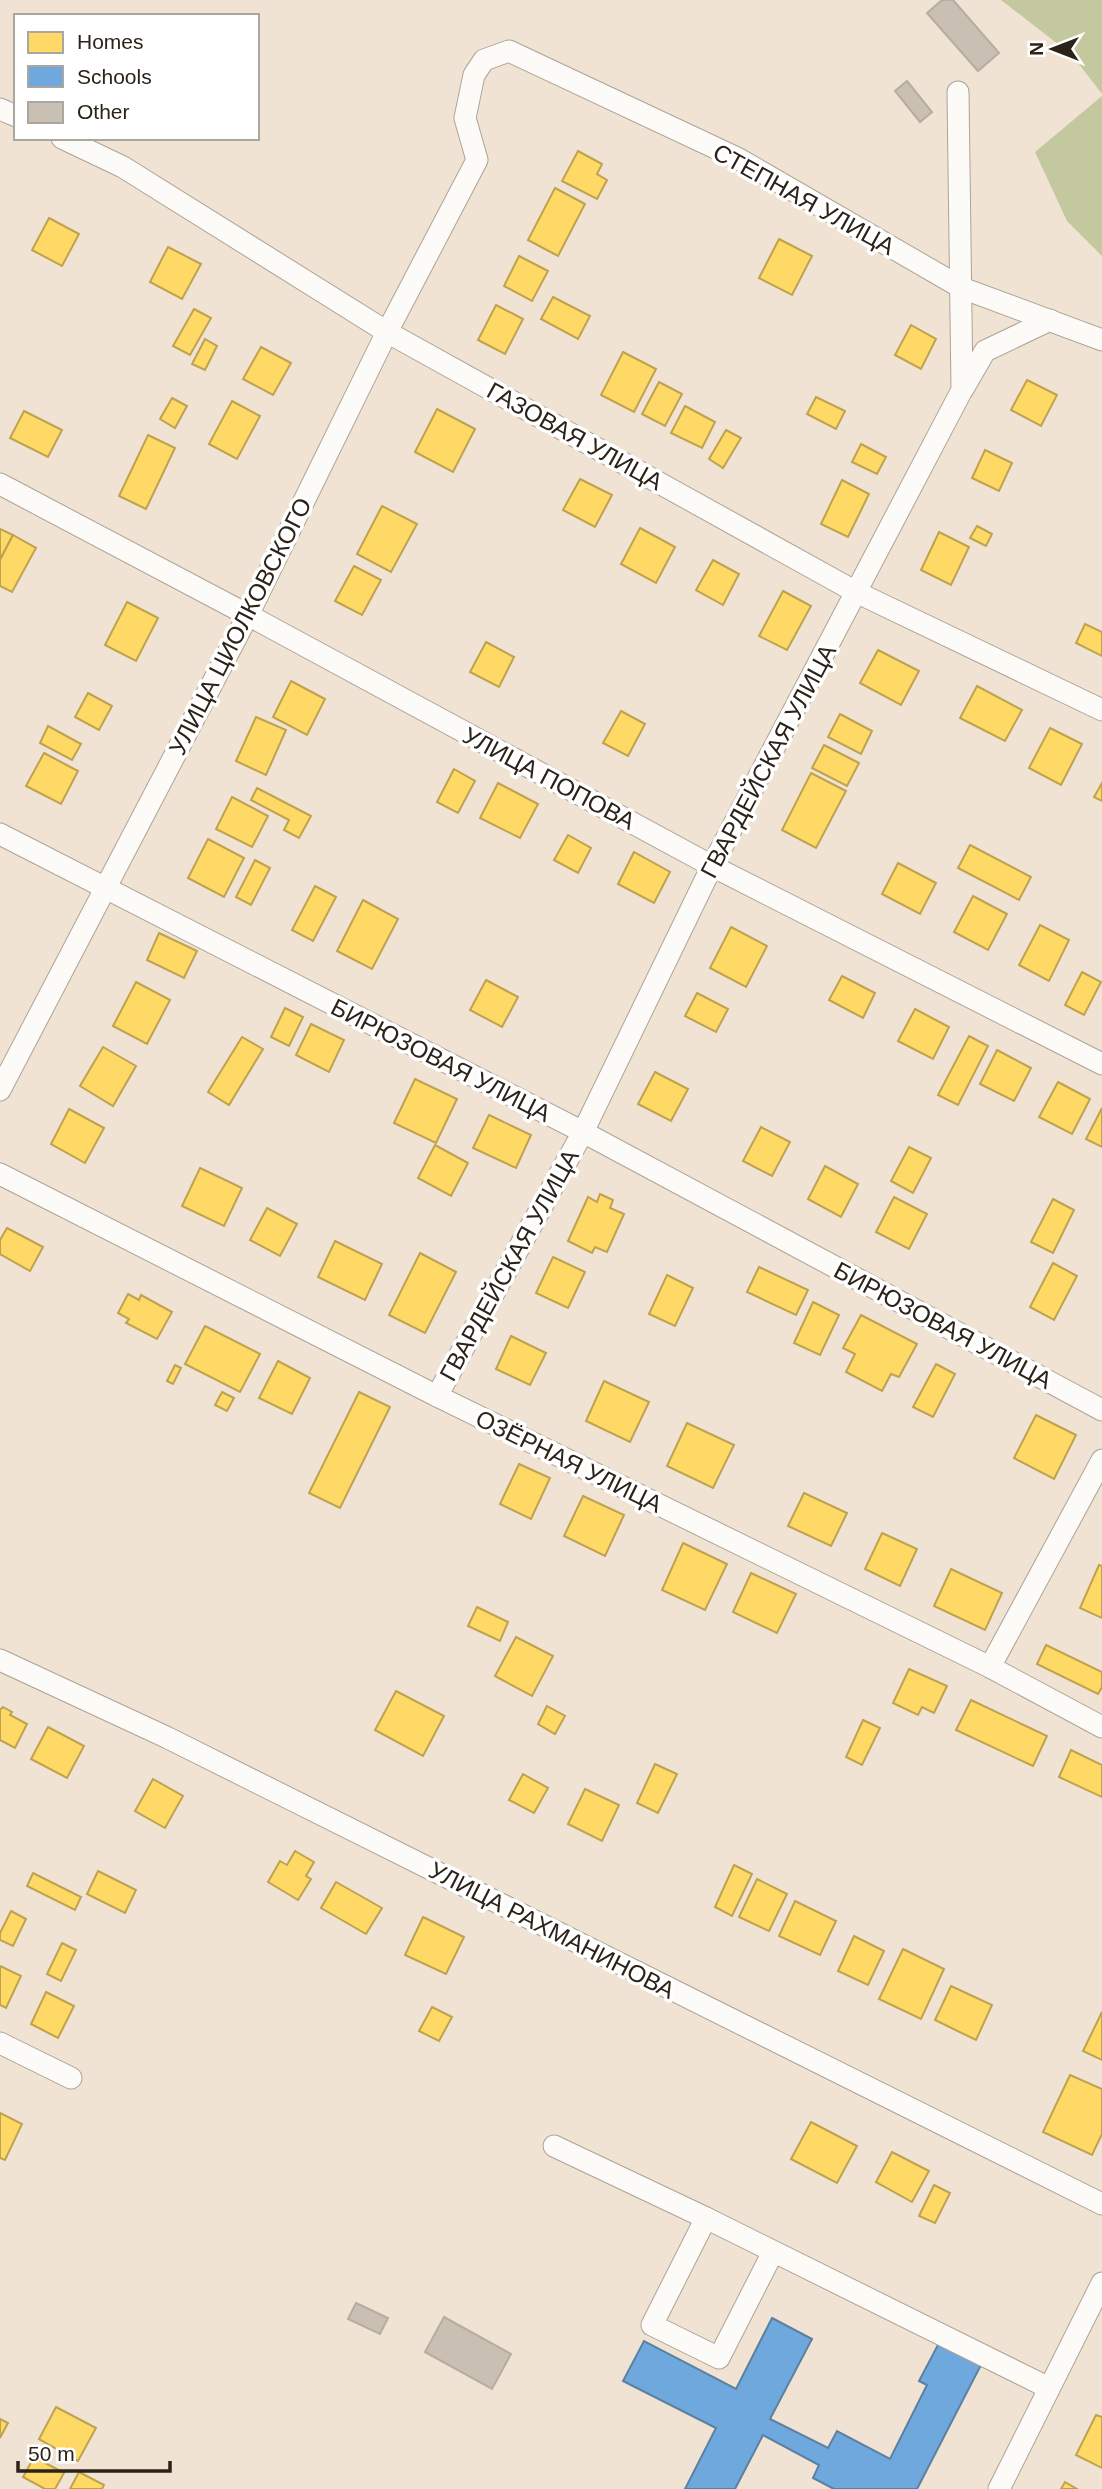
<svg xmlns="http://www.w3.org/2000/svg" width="1102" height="2489" viewBox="0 0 1102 2489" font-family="Arial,sans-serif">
<rect width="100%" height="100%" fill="#f0e3d3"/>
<!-- forest -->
<g fill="#c4c89e">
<polygon points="1001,0 1102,0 1102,94 1072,55"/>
<polygon points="1102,96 1102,256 1067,221 1035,152"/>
</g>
<!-- homes -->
<g fill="#ffd966" stroke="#bfa24f" stroke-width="2">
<polygon points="578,151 602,164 597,174 607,180 597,199 562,181"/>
<polygon points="555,188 585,204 558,256 528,240"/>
<polygon points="49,218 79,234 62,266 32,250"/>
<polygon points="779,239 812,256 792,295 759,278"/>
<polygon points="168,247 201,264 182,299 150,282"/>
<polygon points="519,256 548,271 532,301 504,286"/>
<polygon points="553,297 590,316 578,339 541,319"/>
<polygon points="496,305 523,319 505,354 478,340"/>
<polygon points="194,309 211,318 190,355 173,346"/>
<polygon points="911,325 936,339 921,369 895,355"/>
<polygon points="205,339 217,346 205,370 192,364"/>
<polygon points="261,347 291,363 273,395 243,379"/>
<polygon points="623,352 656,369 634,412 601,395"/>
<polygon points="1027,380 1057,395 1041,426 1011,410"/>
<polygon points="659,382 682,394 665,426 642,414"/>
<polygon points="816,397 845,411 836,429 807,414"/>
<polygon points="172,398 187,406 175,428 160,419"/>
<polygon points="232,401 260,416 237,459 209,444"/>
<polygon points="685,406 715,422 702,448 671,433"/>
<polygon points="437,409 475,429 453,472 415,452"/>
<polygon points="24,411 62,430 48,457 10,438"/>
<polygon points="726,430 741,438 723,468 709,459"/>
<polygon points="148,435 175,448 146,509 119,496"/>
<polygon points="861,444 886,457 877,474 852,462"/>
<polygon points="985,450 1012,463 999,491 972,478"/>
<polygon points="580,479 612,495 595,527 563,510"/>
<polygon points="842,480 869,494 848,537 821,524"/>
<polygon points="382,506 417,524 391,572 357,554"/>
<polygon points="977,526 992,534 986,546 970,538"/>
<polygon points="640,528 675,547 656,583 621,564"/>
<polygon points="0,529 13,535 0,560"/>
<polygon points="939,532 969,547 951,585 921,570"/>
<polygon points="13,535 36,548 12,592 0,586 0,560"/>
<polygon points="713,560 739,574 723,605 696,590"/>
<polygon points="354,566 381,580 362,615 335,601"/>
<polygon points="783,591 811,606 787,650 759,636"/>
<polygon points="127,602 158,618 136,661 105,645"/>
<polygon points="1085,624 1102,632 1102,656 1076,643"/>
<polygon points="486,642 514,657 499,687 470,672"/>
<polygon points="878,650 919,671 901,705 860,683"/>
<polygon points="291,681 325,699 307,735 273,717"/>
<polygon points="977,686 1022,710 1005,741 960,718"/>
<polygon points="88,693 112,706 99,730 75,717"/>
<polygon points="621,711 645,724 628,756 603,743"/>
<polygon points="840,714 872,731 861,754 828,737"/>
<polygon points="256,717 286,730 266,775 236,761"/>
<polygon points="48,726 81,744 72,760 40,743"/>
<polygon points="1050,728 1082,744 1061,785 1029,768"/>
<polygon points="824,745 859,763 847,786 812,768"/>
<polygon points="44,753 78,771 61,804 26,786"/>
<polygon points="454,769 475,781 458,813 437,802"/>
<polygon points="811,773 846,791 816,848 782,830"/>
<polygon points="498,783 538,804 520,838 480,818"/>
<polygon points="1102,783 1102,801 1094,797"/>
<polygon points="257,788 311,816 299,838 284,830 289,820 251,800"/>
<polygon points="232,797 268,816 252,847 216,829"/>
<polygon points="568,835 591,848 578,873 554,860"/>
<polygon points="208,839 244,858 224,897 188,878"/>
<polygon points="970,845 1031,877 1019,900 958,868"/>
<polygon points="634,852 670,872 654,903 618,884"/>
<polygon points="255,860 270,868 251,905 236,897"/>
<polygon points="898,863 936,883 920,914 882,894"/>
<polygon points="315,886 336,897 313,941 292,930"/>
<polygon points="973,896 1007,914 988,950 954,932"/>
<polygon points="363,900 398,919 372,969 337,951"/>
<polygon points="1040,925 1069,940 1049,981 1019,965"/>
<polygon points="731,927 767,946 746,987 710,968"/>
<polygon points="159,933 197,951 184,978 147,960"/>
<polygon points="1082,972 1101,982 1084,1015 1065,1005"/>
<polygon points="842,976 875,993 863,1018 829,1000"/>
<polygon points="486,980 518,997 502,1027 470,1010"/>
<polygon points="136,982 170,1000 147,1044 113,1026"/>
<polygon points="697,993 728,1009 716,1032 685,1016"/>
<polygon points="285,1008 303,1017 289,1046 271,1037"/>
<polygon points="915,1009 949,1027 933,1059 898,1041"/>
<polygon points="311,1024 344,1040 329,1072 296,1055"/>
<polygon points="969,1036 988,1046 958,1105 938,1095"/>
<polygon points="242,1037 263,1049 229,1105 208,1092"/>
<polygon points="103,1047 136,1066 113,1106 80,1086"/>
<polygon points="997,1050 1031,1068 1014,1101 980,1084"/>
<polygon points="655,1072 688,1089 671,1121 638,1104"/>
<polygon points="415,1079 457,1099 436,1143 394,1123"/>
<polygon points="1058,1082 1090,1099 1072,1134 1039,1117"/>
<polygon points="1102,1108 1102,1147 1086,1139"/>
<polygon points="69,1109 104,1128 85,1163 51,1144"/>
<polygon points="489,1115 531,1135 516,1168 473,1148"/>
<polygon points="761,1127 790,1142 772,1176 743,1161"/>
<polygon points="435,1145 468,1163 451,1196 418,1178"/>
<polygon points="909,1147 931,1158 913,1193 891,1181"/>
<polygon points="825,1166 858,1184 841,1217 808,1199"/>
<polygon points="200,1168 242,1188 224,1226 182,1206"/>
<polygon points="600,1194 613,1200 610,1208 624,1214 607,1252 595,1247 592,1253 568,1241 588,1197 597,1202"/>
<polygon points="894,1197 927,1214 909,1249 876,1232"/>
<polygon points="1053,1199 1074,1210 1053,1253 1031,1242"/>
<polygon points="267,1208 297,1224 280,1256 250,1240"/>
<polygon points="7,1228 43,1247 30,1271 0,1254 0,1240"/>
<polygon points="335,1241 382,1264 365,1300 318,1277"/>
<polygon points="420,1253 456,1272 425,1333 389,1315"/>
<polygon points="553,1257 585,1272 568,1308 536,1293"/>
<polygon points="1053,1263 1077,1276 1054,1320 1030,1307"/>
<polygon points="759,1267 808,1290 796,1315 747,1292"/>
<polygon points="667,1275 693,1288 675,1326 649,1314"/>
<polygon points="128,1294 139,1300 141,1295 172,1312 157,1339 126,1323 129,1319 118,1313"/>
<polygon points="813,1302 839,1315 820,1355 794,1343"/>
<polygon points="861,1315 917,1344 899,1377 891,1374 882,1391 846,1372 855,1354 843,1348"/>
<polygon points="205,1326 260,1354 240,1392 185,1364"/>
<polygon points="511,1336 546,1353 530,1385 496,1369"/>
<polygon points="278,1361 310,1378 292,1414 259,1398"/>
<polygon points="936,1364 955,1374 933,1417 913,1407"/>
<polygon points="175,1365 181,1368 173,1384 167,1381"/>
<polygon points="604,1381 649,1402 630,1442 586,1421"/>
<polygon points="222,1392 234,1398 227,1411 215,1405"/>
<polygon points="359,1392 390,1407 340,1508 309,1493"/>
<polygon points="1036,1415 1076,1435 1054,1479 1014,1458"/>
<polygon points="687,1423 734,1445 713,1488 667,1466"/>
<polygon points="519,1464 550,1478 531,1519 500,1504"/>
<polygon points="804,1493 847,1513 831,1546 788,1526"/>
<polygon points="583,1496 624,1515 605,1556 564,1536"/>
<polygon points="882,1533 917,1549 900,1586 865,1569"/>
<polygon points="683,1543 727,1564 705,1610 662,1590"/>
<polygon points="1099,1565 1102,1566 1102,1618 1080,1608"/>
<polygon points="951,1569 1002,1593 985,1630 934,1606"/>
<polygon points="751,1573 796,1594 777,1633 733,1612"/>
<polygon points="477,1607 508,1622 500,1641 468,1626"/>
<polygon points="516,1637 553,1656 532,1696 495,1676"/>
<polygon points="1046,1645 1102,1672 1102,1687 1098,1694 1037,1664"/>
<polygon points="909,1669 947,1686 934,1713 922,1707 918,1715 893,1703"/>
<polygon points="396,1691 444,1716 423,1756 375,1730"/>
<polygon points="971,1700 1047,1736 1033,1766 956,1730"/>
<polygon points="547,1706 565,1716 555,1734 538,1724"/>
<polygon points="3,1707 12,1712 10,1715 27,1724 15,1748 0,1740 0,1710"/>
<polygon points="863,1720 880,1728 862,1765 846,1757"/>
<polygon points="48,1727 84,1746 67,1778 31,1759"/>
<polygon points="1071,1750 1102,1765 1102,1797 1059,1777"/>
<polygon points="655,1764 677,1774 658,1813 637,1803"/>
<polygon points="523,1774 548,1788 534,1813 509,1800"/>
<polygon points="153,1779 183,1796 165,1828 135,1811"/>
<polygon points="585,1789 619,1805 602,1841 568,1824"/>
<polygon points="295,1851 314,1862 306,1876 311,1879 298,1900 268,1882 280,1861 287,1865"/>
<polygon points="734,1865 752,1874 732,1916 715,1907"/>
<polygon points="98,1871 136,1890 125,1913 87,1894"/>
<polygon points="33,1873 81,1897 75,1910 27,1886"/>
<polygon points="757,1879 787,1894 769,1931 739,1917"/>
<polygon points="336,1882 382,1908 366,1934 321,1908"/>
<polygon points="795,1901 836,1921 820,1955 779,1936"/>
<polygon points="11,1911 26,1919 13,1946 0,1940 0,1933"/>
<polygon points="423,1917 464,1937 446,1974 405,1955"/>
<polygon points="854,1936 884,1951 868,1985 838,1971"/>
<polygon points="62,1943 76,1950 61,1981 47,1974"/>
<polygon points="903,1949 944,1969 921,2019 879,1999"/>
<polygon points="0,1966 21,1976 6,2008 0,2005"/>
<polygon points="951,1986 992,2005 976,2040 935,2020"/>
<polygon points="46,1992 74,2006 58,2038 31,2024"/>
<polygon points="432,2007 452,2017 439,2041 419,2031"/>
<polygon points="1102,2012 1102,2060 1083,2051"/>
<polygon points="1070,2075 1102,2089 1102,2134 1092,2155 1043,2132"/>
<polygon points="0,2113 22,2124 5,2160 0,2158"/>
<polygon points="811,2122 857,2146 837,2183 791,2159"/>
<polygon points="892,2152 929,2171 912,2202 876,2182"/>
<polygon points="934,2185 950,2193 935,2223 919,2216"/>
<polygon points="56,2407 96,2428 78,2461 39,2439"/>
<polygon points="1096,2415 1102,2417 1102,2468 1076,2455"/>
<polygon points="0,2419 8,2423 0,2438"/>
<polygon points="34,2457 64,2473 55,2489 45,2489 23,2477"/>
<polygon points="79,2472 104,2485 102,2489 70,2489"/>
<polygon points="1065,2482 1077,2489 1061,2489"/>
</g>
<!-- schools -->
<polygon fill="#6fa8dc" stroke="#5b80a1" stroke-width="2" points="772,2318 812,2339 770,2419 828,2448 837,2431 890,2459 927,2385 919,2381 940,2341 982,2363 917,2489 834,2489 813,2478 819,2465 763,2435 735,2489 685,2489 716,2428 623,2381 644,2341 736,2389"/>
<!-- building -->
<g fill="#cabfb3" stroke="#b6ada0" stroke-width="2">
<polygon points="942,0 953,0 999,53 978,71 927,13"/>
<polygon points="907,81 932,112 920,122 895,91"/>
<polygon points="356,2303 388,2318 380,2334 348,2319"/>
<polygon points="444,2317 511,2354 492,2389 425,2352"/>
</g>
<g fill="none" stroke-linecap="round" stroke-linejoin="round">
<!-- minor casing -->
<g stroke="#ada396" stroke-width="23">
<g id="minor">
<polyline points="0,109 16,116"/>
<polyline points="62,138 123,167 387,332 856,592 1102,710"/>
<polyline points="963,389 985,351 1050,320"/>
<polyline points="0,484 248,615 712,866 1102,1064"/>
<polyline points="0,834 583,1132 1102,1410"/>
<polyline points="0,1090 248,615 387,332 477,160 465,118 474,75 484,60 509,51 739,159 962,288 1102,340"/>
<polyline points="0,1174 437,1396 990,1667 1102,1727"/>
<polyline points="437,1396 583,1132 712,866 962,390 958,92"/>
<polyline points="0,1660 166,1737 1102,2204"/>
<polyline points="990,1667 1102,1460"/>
<polyline points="0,2043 71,2078"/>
<polyline points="554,2146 706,2218"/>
<polyline points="773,2252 719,2358 652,2325 706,2218 1049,2388"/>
<polyline points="999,2489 1102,2283"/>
</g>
</g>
<!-- minor -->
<use href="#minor" stroke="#fdfbf8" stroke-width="21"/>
</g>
<g text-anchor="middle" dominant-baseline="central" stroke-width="7" stroke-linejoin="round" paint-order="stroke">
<!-- street labels -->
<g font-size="24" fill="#2b2218" stroke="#fff">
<text transform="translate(804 199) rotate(29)">СТЕПНАЯ УЛИЦА</text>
<text transform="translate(575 436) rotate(29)">ГАЗОВАЯ УЛИЦА</text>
<text transform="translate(240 626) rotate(-63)">УЛИЦА ЦИОЛКОВСКОГО</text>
<text transform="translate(768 761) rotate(-62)">ГВАРДЕЙСКАЯ УЛИЦА</text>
<text transform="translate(549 778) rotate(28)">УЛИЦА ПОПОВА</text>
<text transform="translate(441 1060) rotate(27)">БИРЮЗОВАЯ УЛИЦА</text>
<text transform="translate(509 1265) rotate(-61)">ГВАРДЕЙСКАЯ УЛИЦА</text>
<text transform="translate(943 1325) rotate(28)">БИРЮЗОВАЯ УЛИЦА</text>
<text transform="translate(569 1461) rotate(26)">ОЗЁРНАЯ УЛИЦА</text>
<text transform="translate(552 1930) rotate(27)">УЛИЦА РАХМАНИНОВА</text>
</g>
</g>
<!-- legend -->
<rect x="14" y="14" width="245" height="126" fill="#ffffff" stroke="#aaa7a3" stroke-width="2"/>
<rect x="28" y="32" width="35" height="21" fill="#ffd966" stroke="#aaa7a3" stroke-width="2"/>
<text x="77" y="49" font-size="21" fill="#2b2218">Homes</text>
<rect x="28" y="66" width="35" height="21" fill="#6fa8dc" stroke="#aaa7a3" stroke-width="2"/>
<text x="77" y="84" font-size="21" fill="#2b2218">Schools</text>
<rect x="28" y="102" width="35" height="21" fill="#cabfb3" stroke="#aaa7a3" stroke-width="2"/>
<text x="77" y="119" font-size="21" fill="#2b2218">Other</text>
<!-- north arrow -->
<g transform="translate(1053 49) rotate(270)" stroke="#ffffff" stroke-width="5" paint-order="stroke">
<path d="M0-5L12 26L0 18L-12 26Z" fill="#2b2218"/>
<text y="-10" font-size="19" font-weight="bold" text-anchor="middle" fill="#2b2218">N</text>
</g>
<!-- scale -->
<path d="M18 2461v10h152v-10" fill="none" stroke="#2b2218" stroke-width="3.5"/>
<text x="28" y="2461" font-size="21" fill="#2b2218" stroke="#ffffff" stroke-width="5" paint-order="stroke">50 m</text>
</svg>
